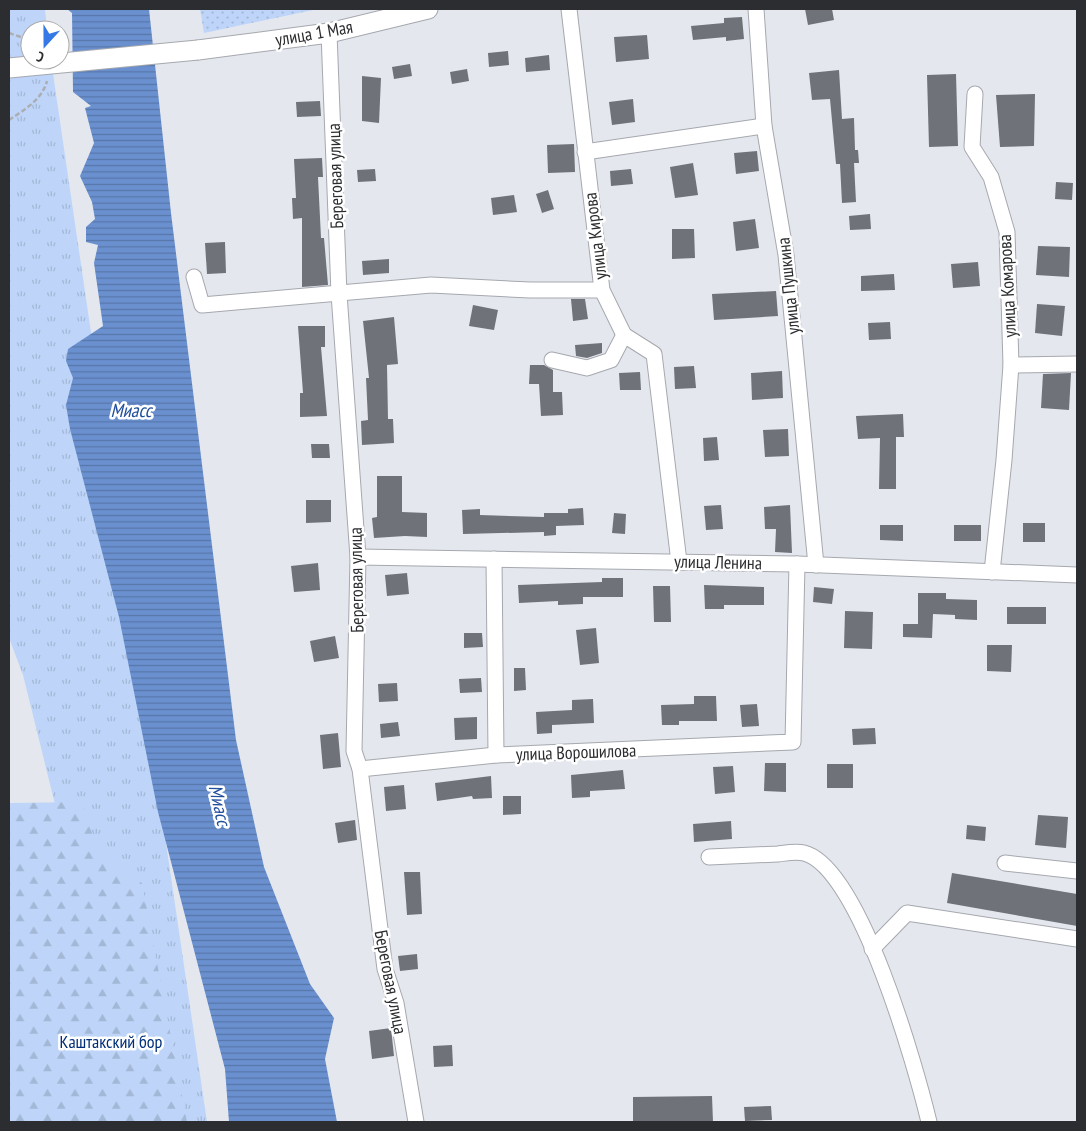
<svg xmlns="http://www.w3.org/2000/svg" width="1086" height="1131" viewBox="0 0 1086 1131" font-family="'PT Sans Narrow',sans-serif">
<defs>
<pattern id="grass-tufts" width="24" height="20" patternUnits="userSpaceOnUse" patternTransform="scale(1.25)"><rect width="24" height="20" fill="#bed5f9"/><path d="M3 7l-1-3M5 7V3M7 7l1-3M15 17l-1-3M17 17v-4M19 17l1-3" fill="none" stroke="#a3b7d6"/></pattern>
<pattern id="forest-firs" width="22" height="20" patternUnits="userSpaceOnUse" patternTransform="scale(1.25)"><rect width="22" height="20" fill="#bed5f9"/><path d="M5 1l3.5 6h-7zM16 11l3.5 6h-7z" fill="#a3b7d6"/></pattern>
<pattern id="garden-dots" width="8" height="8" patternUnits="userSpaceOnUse" patternTransform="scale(1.25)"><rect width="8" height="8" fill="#bed5f9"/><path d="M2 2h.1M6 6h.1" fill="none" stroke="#a3b7d6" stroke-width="1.8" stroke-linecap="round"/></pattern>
<pattern id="water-rules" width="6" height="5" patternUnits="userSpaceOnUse" patternTransform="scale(1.25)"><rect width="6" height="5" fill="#6a90d0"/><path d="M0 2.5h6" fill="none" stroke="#5776a9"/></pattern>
</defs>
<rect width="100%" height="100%" fill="#e4e8ee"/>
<!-- grass -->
<polygon fill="url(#grass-tufts)" points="9,9 45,9 47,30 30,30 30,60 51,60 207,1122 9,1122 67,853 23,675 9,638"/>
<!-- forest -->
<polygon fill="url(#forest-firs)" points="83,802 97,851 142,883 187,1122 9,1122 9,803"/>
<!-- garden -->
<polygon fill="url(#garden-dots)" points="200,9 318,9 204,33"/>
<!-- water -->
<polygon fill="url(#water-rules)" points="67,9 149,9 171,213 236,740 264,867 310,984 334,1018 325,1059 337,1122 229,1122 225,1069 158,812 119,617 70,429 66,405 73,378 66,361 68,349 103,326 94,263 98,245 86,242 86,227 95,219 92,202 80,176 94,143 85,108 91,106 73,92 72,13"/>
<!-- building -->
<g fill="#6f7278">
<polygon points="805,9 832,9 834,20 808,25"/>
<polygon points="742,17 744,39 726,41 726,37 693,40 691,26 724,23 724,18"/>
<polygon points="647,35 649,59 616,62 614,37"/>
<polygon points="508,51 509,65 489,67 488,53"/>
<polygon points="549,55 550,70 526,72 525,58"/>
<polygon points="410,64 412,76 394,79 392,67"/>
<polygon points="467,69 469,81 452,84 450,72"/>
<polygon points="839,70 842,119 854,118 855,150 858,150 859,163 854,163 856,202 842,203 840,164 836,164 830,99 812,100 809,73"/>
<polygon points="956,74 958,146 929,147 927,75"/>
<polygon points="362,76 381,78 379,123 362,121"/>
<polygon points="1035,94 1034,146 1000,147 996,95"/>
<polygon points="633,99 635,122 612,125 609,102"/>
<polygon points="320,101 321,116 297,117 296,102"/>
<polygon points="574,144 575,172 548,173 547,145"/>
<polygon points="757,151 759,171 736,174 734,153"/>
<polygon points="322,158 323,177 318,177 321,238 324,238 328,285 302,287 302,218 293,219 292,198 296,198 294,159"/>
<polygon points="693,163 698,195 675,198 670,167"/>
<polygon points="375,169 376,181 358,182 357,170"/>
<polygon points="631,169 633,184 611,186 610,171"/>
<polygon points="1056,182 1073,183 1072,200 1055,199"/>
<polygon points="548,190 554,209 542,213 536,194"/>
<polygon points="514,195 517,212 493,215 491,198"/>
<polygon points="870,214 871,229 850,230 849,216"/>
<polygon points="755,219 759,248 736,251 733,222"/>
<polygon points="672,229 694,229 695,258 672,259"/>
<polygon points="225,242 226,273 207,274 205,243"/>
<polygon points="1038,246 1070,247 1069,277 1036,275"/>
<polygon points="389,259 389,273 363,275 362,261"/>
<polygon points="978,262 980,286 953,288 951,264"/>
<polygon points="894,274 895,290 861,291 861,276"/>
<polygon points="776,291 778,316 714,320 712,294"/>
<polygon points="571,299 585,299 588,319 573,321"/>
<polygon points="1037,304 1065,306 1062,336 1035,333"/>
<polygon points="473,305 498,310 494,330 469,326"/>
<polygon points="394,317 398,364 387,365 388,419 393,419 394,443 362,445 361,421 368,420 366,378 369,378 363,321"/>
<polygon points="890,322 891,339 869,340 868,323"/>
<polygon points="298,326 325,326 325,347 321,347 327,416 300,417 300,393 303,393"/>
<polygon points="602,343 602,353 587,358 576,356 575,345"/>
<polygon points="530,365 544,365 553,370 553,392 562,392 563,415 541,416 539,384 529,384"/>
<polygon points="694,366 696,388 675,389 674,367"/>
<polygon points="782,371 783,398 752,400 751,373"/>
<polygon points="640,372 641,390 620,390 619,373"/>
<polygon points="1071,373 1069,410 1041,408 1043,374"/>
<polygon points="903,414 904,437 896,437 896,489 879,489 880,438 858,439 856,416"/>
<polygon points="788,429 789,456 765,457 763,430"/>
<polygon points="717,437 719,460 704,461 703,438"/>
<polygon points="311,444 329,444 330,458 312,458"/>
<polygon points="377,476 402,476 402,512 427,513 427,537 405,536 374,538 372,518 377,517"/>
<polygon points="306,500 331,500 331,522 306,523"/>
<polygon points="721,505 723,529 706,530 704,506"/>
<polygon points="790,505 792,553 775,552 776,529 765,529 764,507"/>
<polygon points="583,508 584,525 556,526 556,535 544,536 544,532 463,534 462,510 480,509 480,515 544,517 544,513 568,513 568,509"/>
<polygon points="614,513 626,514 625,534 612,533"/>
<rect x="1023" y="523" width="22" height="19"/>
<polygon points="880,525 903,525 903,541 880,540"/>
<rect x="954" y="525" width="27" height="16"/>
<polygon points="318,563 320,590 294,592 291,566"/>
<polygon points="407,573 409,594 387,596 385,575"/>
<polygon points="602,578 623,578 623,597 583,597 583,604 558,605 558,601 519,603 518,585 602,582"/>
<polygon points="704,585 764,587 764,605 724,605 724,609 705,609"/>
<polygon points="653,586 670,586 671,622 654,622"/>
<polygon points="814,587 834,589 832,604 813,602"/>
<polygon points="918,593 946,593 946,599 977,600 977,620 955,619 955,615 933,614 932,638 903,637 903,624 918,624"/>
<rect x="1007" y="607" width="39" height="17"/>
<polygon points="845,611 873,612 872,649 844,648"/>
<polygon points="596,628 599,663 580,665 576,630"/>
<polygon points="464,633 482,633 483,647 464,648"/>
<polygon points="335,636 339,658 314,662 310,641"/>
<polygon points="987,645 1012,645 1011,672 987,671"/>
<polygon points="514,668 525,668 526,690 514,691"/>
<polygon points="481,678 482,692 460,693 459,679"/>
<polygon points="397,683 398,701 379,702 378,684"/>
<polygon points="694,696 716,696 717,721 679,721 679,725 662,725 661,705 694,704"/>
<polygon points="593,699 594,723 552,725 552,733 537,734 536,712 572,710 572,700"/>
<polygon points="757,704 759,726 742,727 740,705"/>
<polygon points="477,717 477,739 455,740 454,718"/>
<polygon points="398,722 400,736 381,738 380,724"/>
<polygon points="875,728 876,744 853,745 852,729"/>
<polygon points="338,733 341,767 323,769 320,735"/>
<polygon points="765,763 786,763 786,792 764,791"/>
<rect x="827" y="764" width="26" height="24"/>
<polygon points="733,766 735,792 715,794 713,767"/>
<polygon points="623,770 625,789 590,791 590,797 572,798 571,775"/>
<polygon points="491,776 492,798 473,799 472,796 437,801 435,783"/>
<polygon points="404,785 406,809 386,811 384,787"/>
<polygon points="503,796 521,796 521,814 503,815"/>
<polygon points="1038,815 1068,817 1066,848 1035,845"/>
<polygon points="355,820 357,840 338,843 335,823"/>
<polygon points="731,821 732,839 694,842 693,824"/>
<polygon points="967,825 986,827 985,841 966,839"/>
<polygon points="404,872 420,872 422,914 407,915"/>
<polygon points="952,873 1077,894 1077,926 947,903"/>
<polygon points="417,954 418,969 400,971 398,956"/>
<polygon points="391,1028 394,1056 372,1059 369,1031"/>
<polygon points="452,1045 453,1066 434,1067 433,1046"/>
<polygon points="712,1096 713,1122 633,1122 633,1097"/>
<polygon points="771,1106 772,1120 745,1121 744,1107"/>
</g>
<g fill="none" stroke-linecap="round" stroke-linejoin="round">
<!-- minor casing -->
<g stroke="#a5a8ae" stroke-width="17">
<g id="minor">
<polyline points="569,9 602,290 624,335 654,354 679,562"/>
<polyline points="756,9 764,126 786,255 816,565"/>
<polyline points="329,33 339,294 358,557 354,751 360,769 385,969 396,1003 416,1122"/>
<polyline points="975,94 972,147 991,177 1007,232 1011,365 1004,460 992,572"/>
<polyline points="585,152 764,126"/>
<polyline points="194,277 202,305 431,285 530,290 602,290"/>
<polyline points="552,360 587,368 611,360 624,335"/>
<polyline points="1011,365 1077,364"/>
<polyline points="358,557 797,564 1077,575"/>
<polyline points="494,559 496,755"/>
<polyline points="360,769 496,755 793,742 797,564"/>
<path d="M 709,857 C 732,856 755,855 778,854 C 786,853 796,851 804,853 C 860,867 916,1068 929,1122"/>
<polyline points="1005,863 1077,871"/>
<polyline points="872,949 907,913 1077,939"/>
</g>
</g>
<!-- major casing -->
<g stroke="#a5a8ae" stroke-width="21">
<polyline id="major" points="198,50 329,33 428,9"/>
</g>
<!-- path -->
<g stroke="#abaeb3" stroke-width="2.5" stroke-dasharray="5 2.5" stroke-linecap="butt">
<polyline points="9,33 30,40"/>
<path d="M 9,120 C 24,110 42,100 47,81"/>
</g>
<!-- minor -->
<use href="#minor" stroke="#fff" stroke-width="15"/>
<!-- major -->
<use href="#major" stroke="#fff" stroke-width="19"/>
<!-- major-bridge casing -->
<g stroke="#a5a8ae" stroke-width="21" stroke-linecap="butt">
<polyline id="major-bridge" points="9,68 198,50"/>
</g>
<!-- major-bridge -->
<use href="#major-bridge" stroke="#fff" stroke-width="19"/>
</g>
<g text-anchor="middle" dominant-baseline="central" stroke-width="5" stroke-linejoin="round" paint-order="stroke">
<!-- street labels -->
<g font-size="18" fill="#2c2d30" stroke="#fff">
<text transform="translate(314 33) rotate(-10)">улица 1 Мая</text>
<text transform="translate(335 176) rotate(-92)">Береговая улица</text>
<text transform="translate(595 236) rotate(-97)">улица Кирова</text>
<text transform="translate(788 286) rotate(-96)">улица Пушкина</text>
<text transform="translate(1007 286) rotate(-93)">улица Комарова</text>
<text transform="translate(718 562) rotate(1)">улица Ленина</text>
<text transform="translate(356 580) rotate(-91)">Береговая улица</text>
<text transform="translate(576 752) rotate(-2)">улица Ворошилова</text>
<text transform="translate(391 982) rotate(79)">Береговая улица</text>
</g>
<!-- park labels -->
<g font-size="18" fill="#002f79" stroke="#fff">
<text x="111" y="1041">Каштакский бор</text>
</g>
<!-- water labels -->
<g font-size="19" font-style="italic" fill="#214f9c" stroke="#fff">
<text x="131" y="410">Миасс</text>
<text transform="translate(220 805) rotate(77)">Миасс</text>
</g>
</g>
<!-- border -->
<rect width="1086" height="1131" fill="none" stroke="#2c2d30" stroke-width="20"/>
<!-- north arrow -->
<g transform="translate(45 45) rotate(201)"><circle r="24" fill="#ffffff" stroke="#ababac"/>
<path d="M0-4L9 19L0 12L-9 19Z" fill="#3678e6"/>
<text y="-8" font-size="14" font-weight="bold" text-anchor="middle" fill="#2c2d30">С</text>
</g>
</svg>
